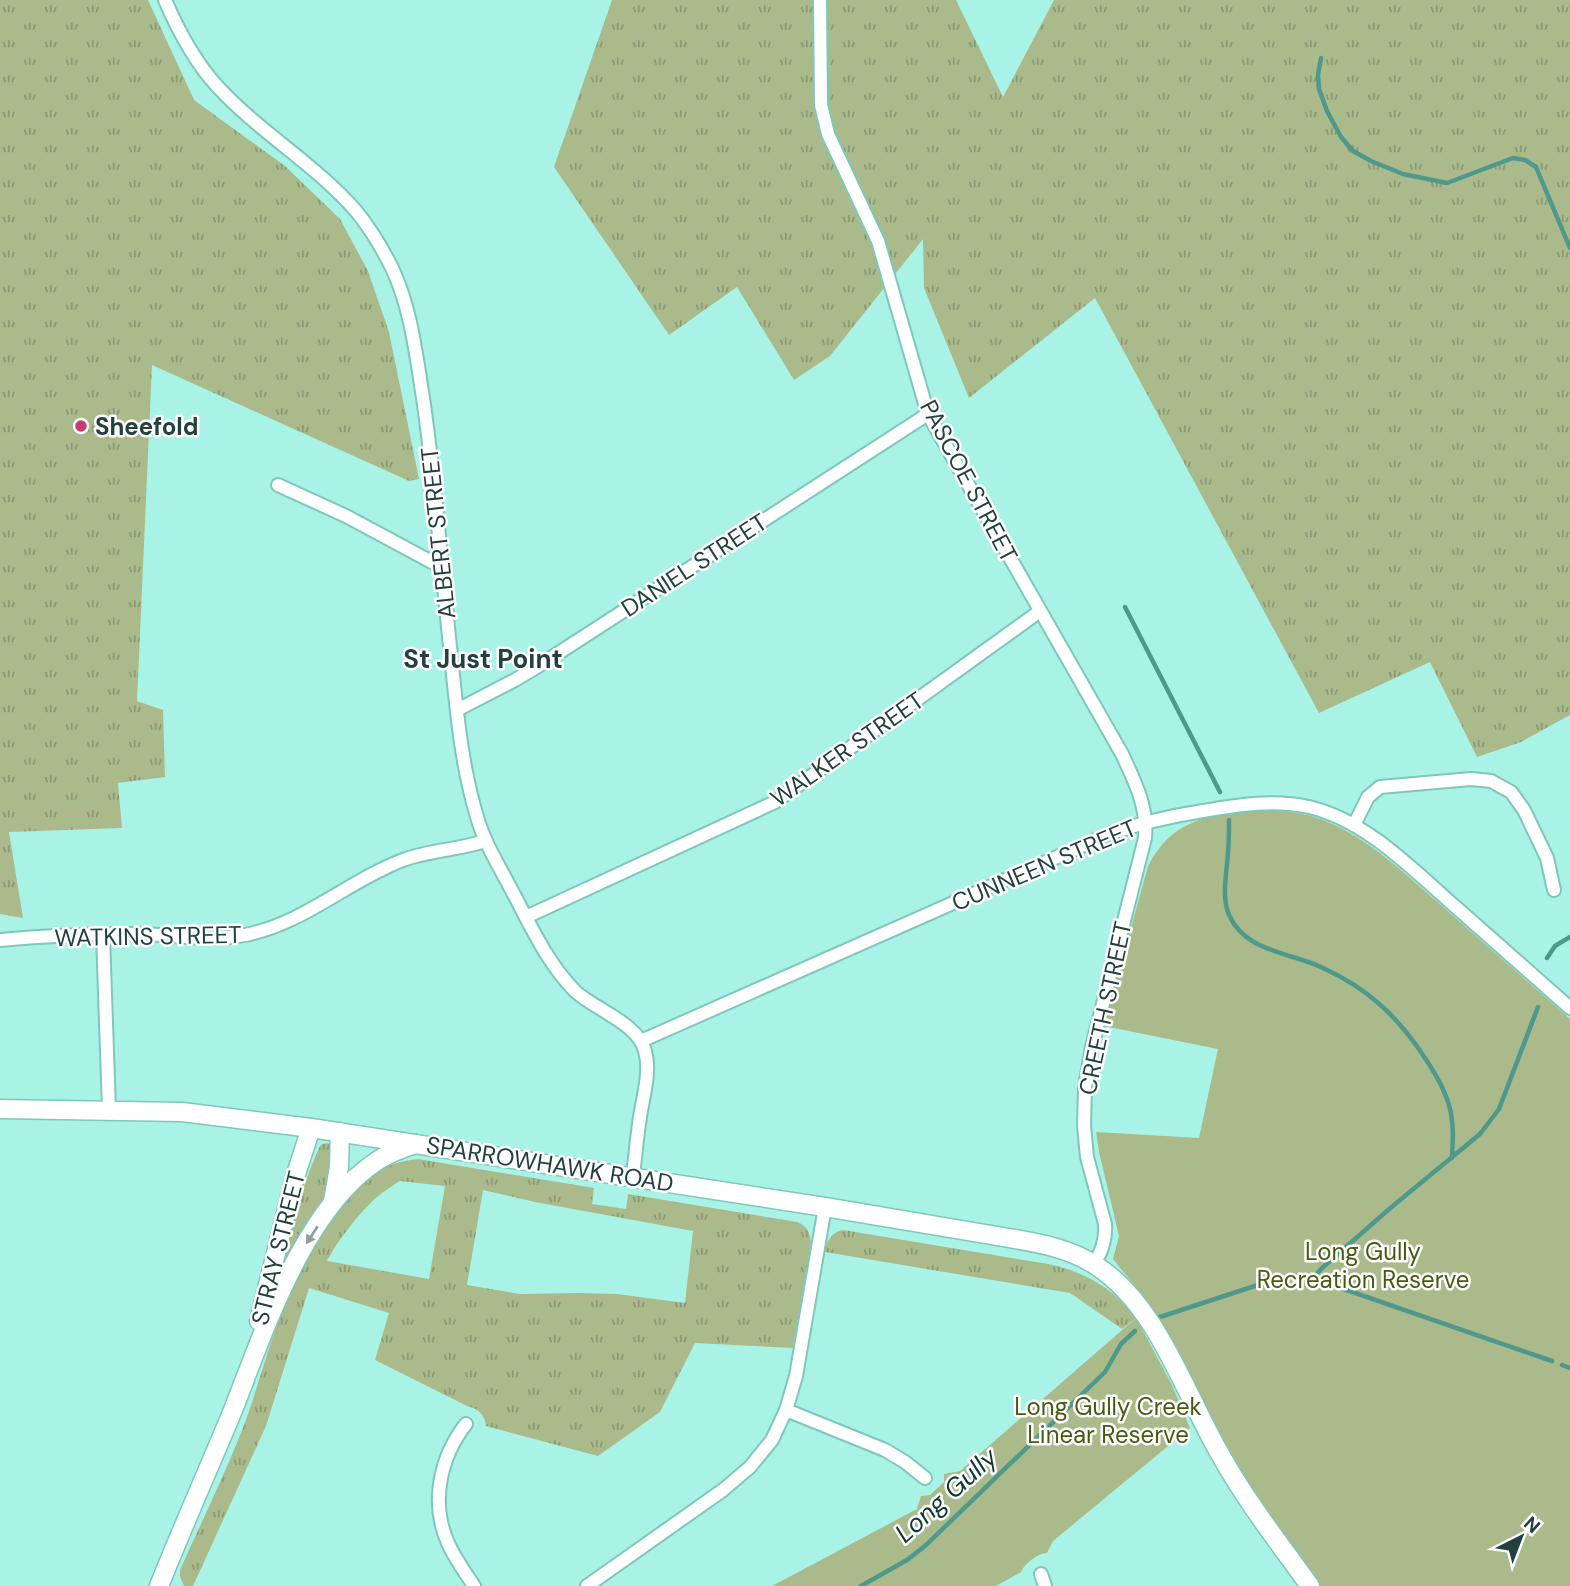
<svg xmlns="http://www.w3.org/2000/svg" width="1570" height="1586" viewBox="0 0 1570 1586" font-family="'DM Sans',sans-serif">
<defs>
<pattern id="grass-tufts" width="24" height="20" patternUnits="userSpaceOnUse" patternTransform="scale(1.75)"><rect width="24" height="20" fill="#aaba8b"/><path d="M3 7l-1-3M5 7V3M7 7l1-3M15 17l-1-3M17 17v-4M19 17l1-3" fill="none" stroke="#8a9973"/></pattern>
</defs>
<rect width="100%" height="100%" fill="#a9f3e6"/>
<!-- grass -->
<g fill="url(#grass-tufts)" fill-rule="evenodd">
<polygon points="0,0 148,0 194,100 285,166 340,219 368,271 389,332 419,479 409,481 152,365 137,701 163,710 165,777 118,783 122,828 9,832 23,918 0,914"/>
<polygon points="612,0 956,0 1003,97 1054,0 1570,0 1570,715 1521,742 1477,757 1430,662 1319,713 1095,298 969,398 924,288 923,239 830,356 794,380 737,287 669,335 554,167"/>
<path d="M 328,1143 L 333,1147 L 334,1152 L 326,1197 L 303,1230 L 286,1259 L 284,1258 C 293,1220 303,1183 320,1146 L 322,1144 Z"/>
<path d="M 418,1159 L 594,1188 L 592,1204 L 626,1209 L 628,1194 L 797,1222 C 807,1226 810,1232 811,1243 L 793,1348 L 695,1343 L 660,1412 L 598,1456 L 486,1426 C 485,1415 479,1409 467,1406 L 375,1360 L 389,1313 L 309,1288 L 266,1426 L 193,1586 L 184,1586 L 180,1577 L 180,1570 C 201,1523 224,1476 243,1428 C 261,1380 272,1328 295,1282 C 308,1254 324,1229 344,1205 C 367,1178 380,1163 418,1159 ZM 400,1181 L 445,1186 L 429,1279 L 327,1261 C 338,1240 359,1213 377,1197 C 384,1191 392,1186 400,1181 ZM 483,1190 L 535,1202 L 693,1231 L 685,1303 L 617,1294 L 579,1293 L 520,1294 L 467,1285 Z"/>
<path d="M 843,1230 L 1048,1264 C 1083,1271 1114,1288 1136,1318 L 1122,1329 L 1070,1293 L 825,1252 C 827,1241 831,1232 843,1230 Z"/>
</g>
<!-- green -->
<g fill="#aaba8b">
<path d="M 1252,809 C 1270,810 1289,811 1307,815 C 1343,824 1373,847 1401,870 L 1570,1019 L 1570,1586 L 1320,1586 C 1294,1552 1268,1517 1245,1481 C 1210,1424 1186,1361 1150,1306 C 1139,1289 1125,1275 1113,1259 L 1119,1236 L 1099,1152 L 1096,1132 L 1199,1138 L 1218,1049 L 1104,1026 L 1148,866 C 1171,821 1205,816 1252,809 Z"/>
<path d="M 1136,1318 L 1171,1383 L 1190,1428 L 1053,1541 L 1047,1553 C 1038,1553 1024,1564 1021,1572 L 996,1586 L 772,1586 L 917,1509 L 921,1496 L 930,1495 L 944,1482 L 944,1474 L 960,1471 Z"/>
</g>
<g fill="none" stroke-linecap="round" stroke-linejoin="round">
<!-- stream -->
<g stroke="#4e988c" stroke-width="4.5">
<polyline points="1321,58 1318,75 1319,89 1327,111 1341,137 1353,151 1371,161 1403,174 1447,183 1513,158 1525,160 1536,167 1570,248"/>
<polyline points="1125,607 1220,792"/>
<path d="M 1229,820 C 1229,831 1229,842 1228,852 C 1227,873 1221,895 1229,915 C 1246,953 1291,952 1323,968 C 1369,989 1398,1017 1425,1058 C 1435,1073 1444,1088 1449,1105 C 1454,1123 1453,1140 1452,1158"/>
<polyline points="1547,958 1555,946 1570,937"/>
<polyline points="1313,1278 1321,1269 1388,1210 1480,1134 1499,1109 1538,1007"/>
<polyline points="1160,1317 1267,1282 1293,1276 1309,1277 1552,1361"/>
<polyline points="1562,1365 1570,1368"/>
<polyline points="861,1586 907,1560 925,1546 1105,1372 1121,1344 1135,1331"/>
</g>
<!-- street casing -->
<g stroke="#7ec7bb" stroke-width="16">
<g id="street">
<path d="M 165,0 C 178,30 194,61 217,86 C 259,132 315,164 356,211 C 370,228 382,248 392,268 C 411,308 416,354 423,398 C 436,486 442,576 452,665 C 457,715 462,767 477,817 C 484,842 499,866 511,889 C 530,924 547,963 575,991 C 595,1010 638,1023 645,1051 C 651,1071 643,1097 640,1117 C 637,1137 635,1157 633,1177"/>
<path d="M 820,0 L 821,105 L 828,134 L 878,241 L 928,414 L 1122,754 C 1135,782 1148,807 1145,838 L 1092,1047 L 1085,1087 L 1084,1126 L 1087,1157 L 1105,1224 C 1106,1240 1102,1251 1094,1264"/>
<polyline points="278,485 346,516 441,567"/>
<polyline points="457,710 515,680 540,665 928,414"/>
<polyline points="1354,825 1368,797 1380,787 1471,779 1491,781 1511,792 1524,810 1547,858 1554,890"/>
<polyline points="526,917 775,802 1040,611"/>
<polyline points="103,935 109,1110"/>
<path d="M 0,940 C 44,936 89,934 133,934 C 170,934 209,942 245,935 C 303,924 348,881 403,860 C 429,850 459,850 485,841"/>
<path d="M 641,1041 L 1109,834 C 1140,823 1171,816 1203,811 C 1238,805 1274,799 1309,807 C 1368,821 1414,871 1458,909 C 1495,942 1533,975 1570,1008"/>
<polyline points="786,1410 885,1450 905,1462 925,1478"/>
<path d="M 466,1424 C 440,1457 430,1503 448,1543 C 455,1559 465,1572 474,1586"/>
<polyline points="1041,1574 1045,1586"/>
<polyline points="587,1586 723,1490 750,1467 772,1440 786,1410 796,1376 825,1207"/>
</g>
</g>
<!-- secondary casing -->
<g stroke="#7ec7bb" stroke-width="21">
<g id="secondary">
<path d="M 0,1109 L 182,1112 L 311,1128 L 825,1207 L 1009,1238 C 1038,1243 1069,1248 1095,1265 C 1157,1304 1184,1392 1220,1454 C 1246,1501 1279,1543 1310,1586"/>
<polyline points="333,1201 339,1167 340,1132"/>
<polyline points="259,1321 295,1177 311,1128"/>
<path d="M 159,1586 C 182,1529 207,1472 231,1415 C 263,1335 302,1210 377,1161 C 389,1153 403,1148 416,1144"/>
</g>
</g>
<!-- street -->
<use href="#street" stroke="#fff" stroke-width="12"/>
<!-- secondary -->
<use href="#secondary" stroke="#fff" stroke-width="18"/>
</g>
<!-- one-way arrows -->
<defs><path id="oneway-solid" d="M-6-.8H1V-3.2L6.5 0L1 3.2V.8H-6Z" transform="scale(1.75)"/></defs>
<use fill="#90a09e" href="#oneway-solid" transform="translate(312 1235) rotate(123)"/>
<!-- markers -->
<circle fill="#c73b6e" stroke="#fff" stroke-width="2.5" cx="81" cy="426" r="7"/>
<g text-anchor="middle" dominant-baseline="central" stroke-width="5" stroke-linejoin="round" paint-order="stroke">
<!-- poi labels -->
<g font-size="24" font-weight="bold" fill="#22413c" stroke="#fff" text-anchor="start">
<text x="95" y="426">Sheefold</text>
</g>
<!-- street labels -->
<g font-size="24" fill="#22413c" stroke="#fff">
<text transform="translate(969 481) rotate(62)">PASCOE STREET</text>
<text transform="translate(438 533) rotate(-96)">ALBERT STREET</text>
<text transform="translate(694 565) rotate(-33)">DANIEL STREET</text>
<text transform="translate(847 749) rotate(-35)">WALKER STREET</text>
<text transform="translate(1044 865) rotate(-23)">CUNNEEN STREET</text>
<text transform="translate(148 936) rotate(-1)">WATKINS STREET</text>
<text transform="translate(1105 1008) rotate(-78)">CREETH STREET</text>
<text transform="translate(550 1164) rotate(9)">SPARROWHAWK ROAD</text>
<text transform="translate(278 1248) rotate(-76)">STRAY STREET</text>
</g>
<!-- park labels -->
<g font-size="24" fill="#485a12" stroke="#fff">
<text x="1363" y="1251">Long Gully<tspan x="1363" dy="28">Recreation Reserve</tspan></text>
<text x="1108" y="1406">Long Gully Creek<tspan x="1108" dy="28">Linear Reserve</tspan></text>
</g>
<!-- neighbourhood labels -->
<g font-size="26" font-weight="bold" fill="#22413c" stroke="#fff">
<text x="483" y="659">St Just Point</text>
</g>
<!-- water labels -->
<g font-size="26" font-style="italic" fill="#0d3933" stroke="#fff">
<text transform="translate(946 1495) rotate(-42)">Long Gully</text>
</g>
</g>
<!-- north arrow -->
<g transform="translate(1521 1537) rotate(42)" stroke="#ffffff" stroke-width="5" paint-order="stroke">
<path d="M0-5L12 26L0 18L-12 26Z" fill="#22413c"/>
<text y="-10" font-size="19" font-weight="bold" text-anchor="middle" fill="#22413c">N</text>
</g>
</svg>
